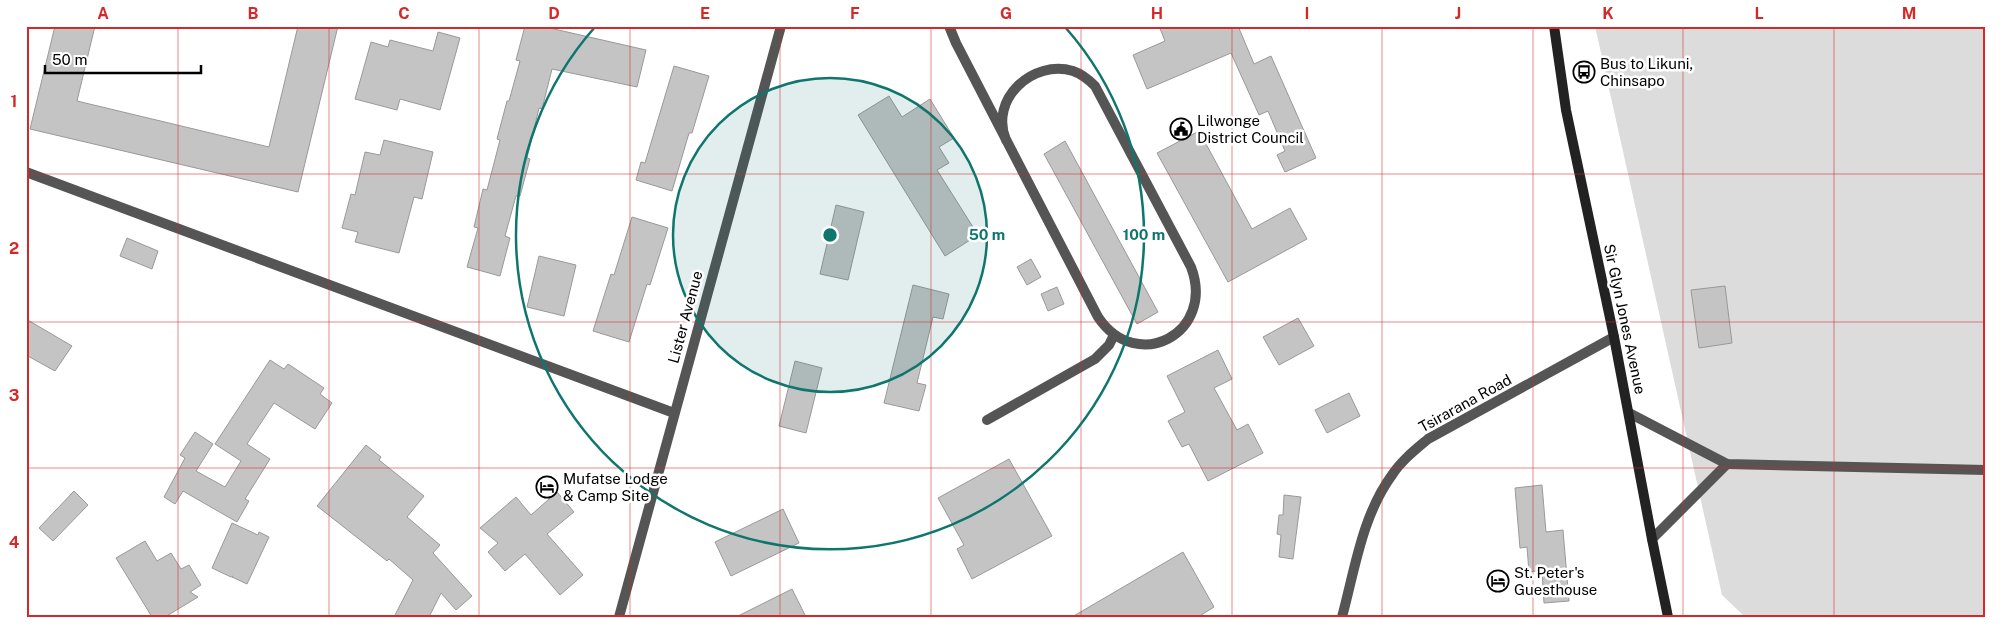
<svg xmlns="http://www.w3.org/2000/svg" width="2012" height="643" viewBox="0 0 2012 643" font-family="'Public Sans',sans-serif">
<rect width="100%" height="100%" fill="#fff"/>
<!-- green -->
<polygon fill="#dcdcdc" points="1595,26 1986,26 1986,617 1745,617 1722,595"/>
<!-- building -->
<g fill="#c4c4c4" stroke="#999">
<polygon points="55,26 95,26 77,101 269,147 298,26 338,26 298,192 30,129"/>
<polygon points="525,26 541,26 646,50 637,87 552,69 542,109 539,108 527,158 530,159 520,196 516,196 505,236 510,238 500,276 467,267 478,228 474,227 483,189 487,190 500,140 497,139 507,101 509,101 520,61 516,60"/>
<polygon points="1159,26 1238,26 1254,64 1271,56 1316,158 1285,172 1277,155 1285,151 1268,111 1259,115 1231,53 1147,89 1133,55 1165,41"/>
<polygon points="438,32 460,38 440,110 400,99 397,110 355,99 371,42 388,47 390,40 433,51"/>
<polygon points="674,66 709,76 692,133 689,133 672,191 636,180 641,162 645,163"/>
<polygon points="889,96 902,117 930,99 954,138 939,147 949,163 937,170 978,235 945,256 858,115"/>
<polygon points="1199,131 1252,229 1290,208 1307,239 1228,282 1157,153"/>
<polygon points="384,140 433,152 422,199 414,197 399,253 355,242 358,232 342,228 351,194 355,195 365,152 380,155"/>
<polygon points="1065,141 1158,312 1137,324 1044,154"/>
<polygon points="836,205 864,212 848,280 820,274"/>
<polygon points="632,217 668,228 650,285 647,284 629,342 593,331 611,274 614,275"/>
<polygon points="127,238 158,251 152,269 120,256"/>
<polygon points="539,256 576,265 564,316 527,307"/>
<polygon points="1031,259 1041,277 1027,285 1017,267"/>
<polygon points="913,285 949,294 943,319 933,317 917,383 926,385 919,411 884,403"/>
<polygon points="1725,286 1732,343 1699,348 1691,290"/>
<polygon points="1057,287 1064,304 1048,311 1041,294"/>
<polygon points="1298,318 1314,346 1279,365 1263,337"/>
<polygon points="26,319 72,346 55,371 26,355"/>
<polygon points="1218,350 1232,379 1214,388 1237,430 1248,424 1263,453 1208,481 1189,444 1182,447 1168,421 1185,412 1167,376"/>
<polygon points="270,360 284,369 288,364 324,388 320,394 332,403 315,429 274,403 247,444 270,459 245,499 249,501 237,522 183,491 175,504 164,497 185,458 180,455 195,432 213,444 196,471 225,487 241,461 215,444"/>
<polygon points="795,361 822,368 806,433 779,426"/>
<polygon points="1349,393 1360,416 1327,433 1315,410"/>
<polygon points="366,445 381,457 379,460 424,496 407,517 440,545 433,553 472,596 456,610 441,593 429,617 394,617 413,580 389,559 387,561 317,506"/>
<polygon points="1009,459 1052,536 972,579 957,549 964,545 938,498"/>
<polygon points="1542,485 1546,532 1563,530 1569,601 1544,603 1542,570 1529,572 1527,547 1520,548 1515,488"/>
<polygon points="74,491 88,505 53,541 39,528"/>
<polygon points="557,492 574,512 547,534 583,575 560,595 525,554 505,571 488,552 498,543 480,528 516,497 531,515"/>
<polygon points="1284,495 1301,497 1293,559 1279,557 1281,535 1277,534 1279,515 1283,515"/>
<polygon points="783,509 799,543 731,576 715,542"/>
<polygon points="232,523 258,535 259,532 269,537 247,584 232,577 233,576 231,577 212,568"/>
<polygon points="145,541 157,561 171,553 181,569 189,565 201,585 190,592 198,597 165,617 152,617 116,558"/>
<polygon points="1183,552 1214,607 1198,617 1072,617"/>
<polygon points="792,589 806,617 736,617"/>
</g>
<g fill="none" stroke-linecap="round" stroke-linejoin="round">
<!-- lane -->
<g stroke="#555" stroke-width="10">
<path d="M 949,26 L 956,43 L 1098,317 C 1137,375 1216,333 1191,267 L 1095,86 C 1089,80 1082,74 1073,71 C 1033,59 989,99 1006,140"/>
<polyline points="1629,413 1727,464 1986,470"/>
<polyline points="987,420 1095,359 1109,345 1114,335"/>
<polyline points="1652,539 1727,464"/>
</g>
<!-- street -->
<g stroke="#555" stroke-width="10">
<polyline points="26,172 674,413"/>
<polyline points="619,617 781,26"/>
<path d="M 1342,617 C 1355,569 1362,516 1392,475 C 1401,461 1415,450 1428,439 L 1614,337"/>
</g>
<!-- secondary -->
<polyline stroke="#222" stroke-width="10" points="1554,26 1566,110 1614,337 1652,539 1668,617"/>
</g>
<!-- grid -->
<path fill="none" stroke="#d62828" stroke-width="1" stroke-opacity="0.55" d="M 178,26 L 178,617M 329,26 L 329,617M 479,26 L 479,617M 630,26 L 630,617M 780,26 L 780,617M 931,26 L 931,617M 1081,26 L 1081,617M 1232,26 L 1232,617M 1382,26 L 1382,617M 1533,26 L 1533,617M 1683,26 L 1683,617M 1834,26 L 1834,617M 26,174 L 1986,174M 26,322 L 1986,322M 26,468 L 1986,468"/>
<!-- distance rings -->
<circle cx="830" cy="235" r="157" fill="#0f766e" fill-opacity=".12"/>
<g fill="none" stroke="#0f766e" stroke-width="2.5">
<circle cx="830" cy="235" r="157"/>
<path d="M1065 27A314 314 0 1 1 595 27"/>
</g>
<!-- icons -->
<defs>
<g id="bus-ring" transform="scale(1.125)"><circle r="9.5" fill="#fff" stroke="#000" stroke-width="1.5"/><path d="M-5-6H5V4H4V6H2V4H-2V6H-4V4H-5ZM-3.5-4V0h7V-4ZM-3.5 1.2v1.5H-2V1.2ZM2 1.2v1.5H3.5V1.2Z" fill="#000"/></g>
<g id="civic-ring" transform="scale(1.125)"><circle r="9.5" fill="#fff" stroke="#000" stroke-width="1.5"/><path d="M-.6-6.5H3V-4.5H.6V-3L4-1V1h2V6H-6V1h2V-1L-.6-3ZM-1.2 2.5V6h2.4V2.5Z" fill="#000"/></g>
<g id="hotel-ring" transform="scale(1.125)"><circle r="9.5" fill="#fff" stroke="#000" stroke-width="1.5"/><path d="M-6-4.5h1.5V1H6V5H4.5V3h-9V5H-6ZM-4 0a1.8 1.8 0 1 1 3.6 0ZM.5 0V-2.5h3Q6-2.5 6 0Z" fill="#000"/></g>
</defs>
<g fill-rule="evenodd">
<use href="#bus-ring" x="1584" y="72"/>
<use href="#civic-ring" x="1181" y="129"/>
<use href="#hotel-ring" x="547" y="487"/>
<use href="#hotel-ring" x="1498" y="581"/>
</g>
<g text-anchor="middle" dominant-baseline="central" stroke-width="5" stroke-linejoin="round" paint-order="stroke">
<!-- poi labels -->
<g font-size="15" fill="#000" stroke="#fff" text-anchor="start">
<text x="1600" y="63">Bus to Likuni,<tspan x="1600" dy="17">Chinsapo</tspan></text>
<text x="1197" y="120">Lilwonge<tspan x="1197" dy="17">District Council</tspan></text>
<text x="563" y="478">Mufatse Lodge<tspan x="563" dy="17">&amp; Camp Site</tspan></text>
<text x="1514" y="572">St. Peter's<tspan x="1514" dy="17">Guesthouse</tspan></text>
</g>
<!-- street labels -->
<g font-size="15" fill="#000" stroke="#fff">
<text transform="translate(685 317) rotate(-75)">Lister Avenue</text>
<text transform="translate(1625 319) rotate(78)">Sir Glyn Jones Avenue</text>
<text transform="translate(1465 403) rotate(-29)">Tsirarana Road</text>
</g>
</g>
<circle cx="830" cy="235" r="8" fill="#0f766e" stroke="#fff" stroke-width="2.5"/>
<g font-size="15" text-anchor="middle" font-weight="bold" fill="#0f766e" stroke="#fff" stroke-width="5" stroke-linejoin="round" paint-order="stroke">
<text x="987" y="240">50 m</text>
<text x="1144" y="240">100 m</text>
</g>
<!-- border -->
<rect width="2012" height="643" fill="none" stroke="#ffffff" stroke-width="55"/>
<!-- scale -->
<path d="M45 65v8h156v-8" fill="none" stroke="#000000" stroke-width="2.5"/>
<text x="52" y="65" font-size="15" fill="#000000" stroke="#ffffff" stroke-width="4" paint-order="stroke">50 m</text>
<rect x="28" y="28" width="1956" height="588" fill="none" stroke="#d62828" stroke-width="2"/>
<g font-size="16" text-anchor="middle" font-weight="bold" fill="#d62828">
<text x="103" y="19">A</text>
<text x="253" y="19">B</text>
<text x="404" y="19">C</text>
<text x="554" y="19">D</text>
<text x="705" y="19">E</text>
<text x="855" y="19">F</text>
<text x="1006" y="19">G</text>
<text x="1157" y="19">H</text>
<text x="1307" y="19">I</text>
<text x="1458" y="19">J</text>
<text x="1608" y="19">K</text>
<text x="1759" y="19">L</text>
<text x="1909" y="19">M</text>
<text x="14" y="107">1</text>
<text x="14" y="254">2</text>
<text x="14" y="401">3</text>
<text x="14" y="548">4</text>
</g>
</svg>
